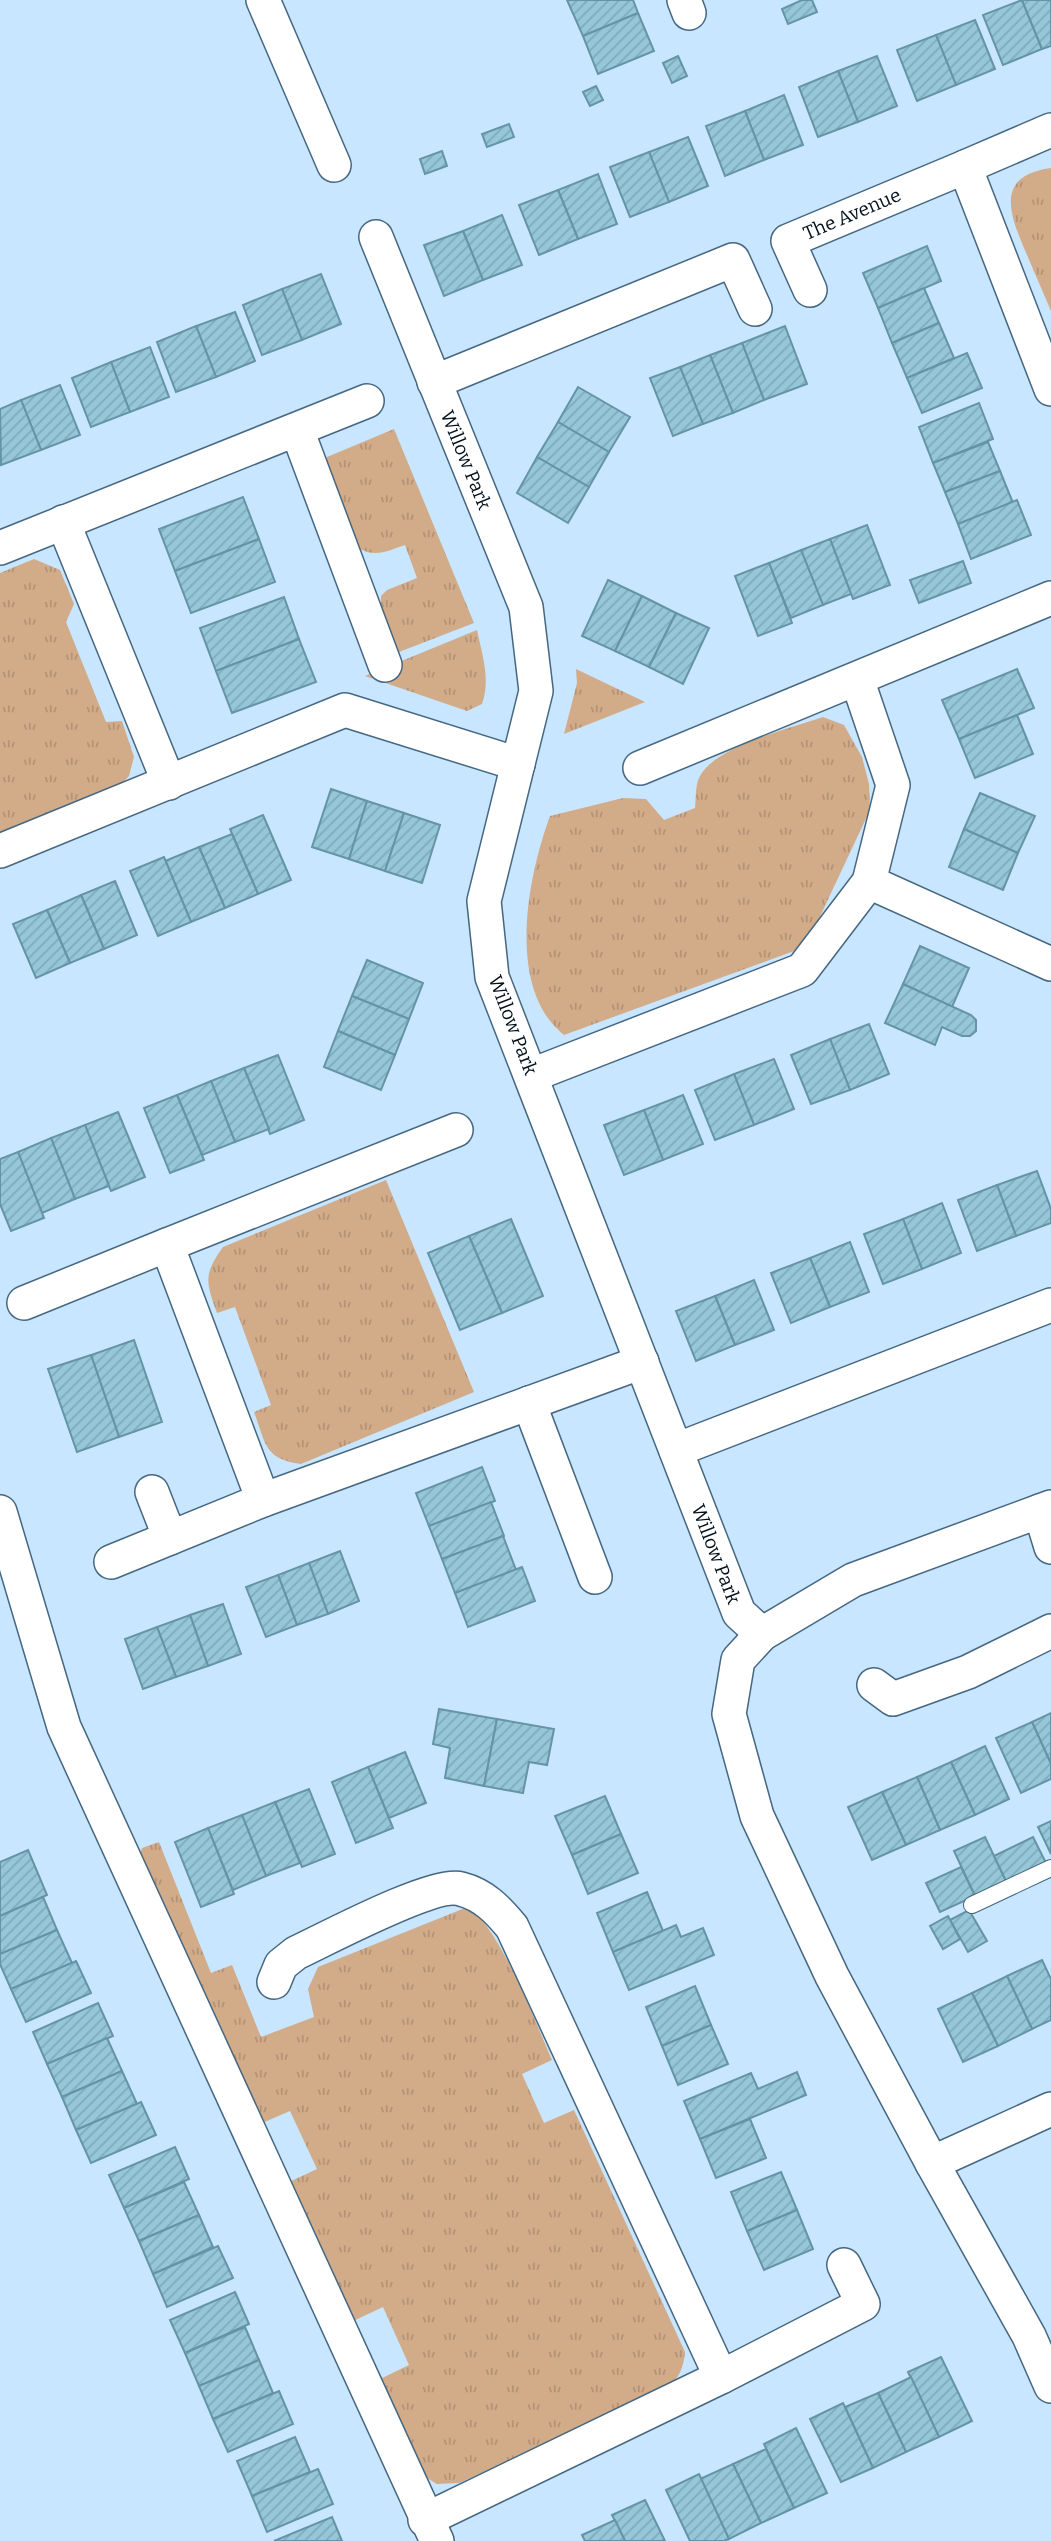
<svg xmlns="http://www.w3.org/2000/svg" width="1051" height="2541" viewBox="0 0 1051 2541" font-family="Bitter,serif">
<defs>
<pattern id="grass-tufts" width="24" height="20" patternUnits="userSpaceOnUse" patternTransform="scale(1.75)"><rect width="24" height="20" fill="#d2ab89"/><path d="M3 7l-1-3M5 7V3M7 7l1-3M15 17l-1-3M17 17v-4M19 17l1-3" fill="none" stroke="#b39276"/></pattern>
<pattern id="building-hatch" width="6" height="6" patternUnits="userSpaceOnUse" patternTransform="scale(1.75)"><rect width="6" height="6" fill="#95c7d9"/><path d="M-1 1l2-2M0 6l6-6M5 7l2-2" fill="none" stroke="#7faaba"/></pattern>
</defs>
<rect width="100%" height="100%" fill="#c8e6ff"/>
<!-- grass -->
<g fill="url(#grass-tufts)">
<path d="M 1051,168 L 1051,311 C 1043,292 1035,274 1027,255 C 1011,217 992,176 1051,168 Z"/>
<path d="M 394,429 L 474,623 L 399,652 L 381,606 L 381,596 L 387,590 L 417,578 L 405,545 C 387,551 376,558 358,548 L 324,464 L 327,457 Z"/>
<polygon points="34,559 60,570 74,604 66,622 106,722 122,721 134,757 129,776 115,791 0,835 0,573"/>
<path d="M 477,630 C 482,654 491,680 482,704 L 467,711 L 365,676 Z"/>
<polygon points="576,669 645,702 564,734 577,683"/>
<path d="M 823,717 L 844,725 L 862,757 L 869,784 L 870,810 L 816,925 L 794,951 L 564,1035 C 505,988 528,876 550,816 L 623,798 L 646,799 L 664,820 L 695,808 C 696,799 695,784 700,776 C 716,746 792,728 823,717 Z"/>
<path d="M 386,1180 L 474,1392 L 301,1464 C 264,1459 266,1444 254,1412 L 271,1405 L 235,1307 L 217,1313 C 206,1282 203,1275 223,1247 Z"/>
<path d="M 159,1842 L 211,1973 L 232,1965 L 261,2037 L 314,2017 L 308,1989 L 318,1967 L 465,1908 C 495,1914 538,2029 552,2060 L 522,2074 L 544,2123 L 574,2110 L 685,2352 C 683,2371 678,2380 663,2391 L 459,2483 L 437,2484 L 422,2475 L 378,2380 L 409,2365 L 383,2307 L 351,2322 L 287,2183 L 317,2169 L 290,2111 L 260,2124 L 138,1861 L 142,1848 Z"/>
</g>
<!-- building -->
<g fill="url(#building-hatch)" stroke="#6494a5" stroke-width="2">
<polygon points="567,0 633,0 638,13 583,36"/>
<polygon points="802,0 812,0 817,12 788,24 782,9"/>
<polygon points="1022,0 1042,49 1003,65 983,15"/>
<polygon points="1022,0 1051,0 1051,46 1042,49"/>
<polygon points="638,13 654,51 598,74 583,36"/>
<polygon points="975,20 995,69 956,85 936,35"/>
<polygon points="936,35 956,85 917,101 897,50"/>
<polygon points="678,56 687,76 672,83 663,63"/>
<polygon points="877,56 897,106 858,122 838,71"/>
<polygon points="838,71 858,122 818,137 799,87"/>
<polygon points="596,86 603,100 590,106 583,92"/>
<polygon points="784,95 803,145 764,160 745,111"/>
<polygon points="745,111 764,160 725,176 706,126"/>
<polygon points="509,124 514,137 487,147 482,134"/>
<polygon points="688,137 708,186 669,202 649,152"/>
<polygon points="442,151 447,166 425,174 420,159"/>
<polygon points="649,152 669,202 630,217 610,167"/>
<polygon points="598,174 617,224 578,239 558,190"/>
<polygon points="558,190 578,239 539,255 519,205"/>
<polygon points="502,215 522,265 483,280 463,231"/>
<polygon points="463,231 483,280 444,296 424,245"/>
<polygon points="927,246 941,281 878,308 863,273"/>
<polygon points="321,274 341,324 302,340 282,289"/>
<polygon points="924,288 939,323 892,343 878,308"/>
<polygon points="282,289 302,340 262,355 243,305"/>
<polygon points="235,312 255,361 216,377 196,326"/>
<polygon points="939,323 954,358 907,378 892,343"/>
<polygon points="196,326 216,377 176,392 157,342"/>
<polygon points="785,326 807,384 764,400 742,343"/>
<polygon points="742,343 764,400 733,413 710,355"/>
<polygon points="150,347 169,397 130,412 111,362"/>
<polygon points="967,353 982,388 922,413 907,378"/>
<polygon points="710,355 733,413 703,424 680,367"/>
<polygon points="111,362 130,412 91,427 72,378"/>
<polygon points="680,367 703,424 673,436 650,378"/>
<polygon points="60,385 80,435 41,450 21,400"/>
<polygon points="578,387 630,417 609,452 558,422"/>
<polygon points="21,400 41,450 1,465 0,409"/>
<polygon points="979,403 993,439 933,463 919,427"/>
<polygon points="558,422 609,452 589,487 537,457"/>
<polygon points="988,442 1000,471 945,492 933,463"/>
<polygon points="537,457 589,487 568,523 517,493"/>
<polygon points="1000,471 1013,503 958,524 945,492"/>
<polygon points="243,497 259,539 175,571 159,529"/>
<polygon points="1017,500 1031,535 971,559 958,524"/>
<polygon points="867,525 890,585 853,599 830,539"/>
<polygon points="259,539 275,582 191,613 175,571"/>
<polygon points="830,539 851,594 823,605 801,550"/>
<polygon points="801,550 823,605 791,618 769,563"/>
<polygon points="963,561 971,583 919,603 910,580"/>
<polygon points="769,563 792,623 758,636 735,576"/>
<polygon points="608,580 642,596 615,651 582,636"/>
<polygon points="642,596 676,613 649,667 615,651"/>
<polygon points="284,597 299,639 216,671 200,628"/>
<polygon points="676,613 709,628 683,684 649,667"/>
<polygon points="299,639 316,682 232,713 216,671"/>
<polygon points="1017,669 1034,708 959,739 942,700"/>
<polygon points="1017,715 1033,754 975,778 959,739"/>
<polygon points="331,789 367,801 349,859 312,847"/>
<polygon points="980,793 1035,816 1018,853 964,829"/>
<polygon points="367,801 404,813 385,871 349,859"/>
<polygon points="404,813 440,825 422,883 385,871"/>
<polygon points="263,815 291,880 258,894 230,829"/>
<polygon points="964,829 1018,853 1003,890 949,867"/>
<polygon points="232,834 258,894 225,908 199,847"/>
<polygon points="199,847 225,908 191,922 165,861"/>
<polygon points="164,857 191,922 158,936 130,871"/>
<polygon points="115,881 137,935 104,949 81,895"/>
<polygon points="81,895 104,949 70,963 47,910"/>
<polygon points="47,910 70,963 36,978 13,924"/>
<polygon points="920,946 969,968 952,1007 903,984"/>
<polygon points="367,960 423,983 409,1019 352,996"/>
<polygon points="903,984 971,1015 976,1020 976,1031 970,1036 962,1036 942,1027 935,1045 885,1023"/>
<polygon points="352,996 409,1019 395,1055 338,1031"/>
<polygon points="869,1024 889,1074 850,1090 830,1039"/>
<polygon points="338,1031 395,1055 381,1090 324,1067"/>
<polygon points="830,1039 850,1090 811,1104 791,1055"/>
<polygon points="278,1055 304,1120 270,1134 244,1068"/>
<polygon points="774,1059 794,1109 754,1125 734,1074"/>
<polygon points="244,1068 269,1129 235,1142 211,1081"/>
<polygon points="734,1074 754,1125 715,1140 695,1090"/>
<polygon points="211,1081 235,1142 202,1155 177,1095"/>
<polygon points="177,1095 204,1160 170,1173 144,1108"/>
<polygon points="683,1095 703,1144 663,1160 644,1110"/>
<polygon points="644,1110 663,1160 624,1175 604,1125"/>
<polygon points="118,1112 145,1177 111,1191 85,1125"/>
<polygon points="85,1125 109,1186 75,1199 51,1138"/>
<polygon points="51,1138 75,1199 42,1213 18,1152"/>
<polygon points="18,1152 44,1218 11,1231 0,1204 0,1159"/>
<polygon points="1037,1171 1051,1209 1051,1223 1016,1236 997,1185"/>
<polygon points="997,1185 1016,1236 977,1251 958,1200"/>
<polygon points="942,1203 961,1253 922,1269 903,1219"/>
<polygon points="511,1219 543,1296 502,1313 469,1236"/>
<polygon points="903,1219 922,1269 883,1284 864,1234"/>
<polygon points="469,1236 502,1313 460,1330 428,1253"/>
<polygon points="850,1242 869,1292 830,1307 810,1258"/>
<polygon points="810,1258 830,1307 791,1323 771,1273"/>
<polygon points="754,1280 774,1330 735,1345 715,1296"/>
<polygon points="715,1296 735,1345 696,1361 676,1311"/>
<polygon points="134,1340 162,1422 119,1437 91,1355"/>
<polygon points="91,1355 119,1437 77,1452 48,1369"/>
<polygon points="482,1467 495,1501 429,1526 416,1493"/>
<polygon points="491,1502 504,1536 442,1559 429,1526"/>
<polygon points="503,1536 516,1570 455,1593 442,1559"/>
<polygon points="340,1551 359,1601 328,1614 309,1563"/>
<polygon points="309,1563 328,1614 297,1625 278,1575"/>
<polygon points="522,1567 535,1601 468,1627 455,1593"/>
<polygon points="278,1575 297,1625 266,1637 246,1587"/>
<polygon points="223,1604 241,1654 208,1666 190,1615"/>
<polygon points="190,1615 208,1666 176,1677 157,1627"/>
<polygon points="157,1627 176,1677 143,1689 125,1639"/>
<polygon points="439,1709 497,1719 484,1786 445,1778 450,1748 433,1744"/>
<polygon points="1051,1713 1051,1764 1032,1722"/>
<polygon points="497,1719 554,1729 547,1765 529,1762 523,1793 484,1786"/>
<polygon points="1032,1722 1051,1764 1051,1779 1021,1793 996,1738"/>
<polygon points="985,1746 1009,1799 975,1815 951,1762"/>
<polygon points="405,1752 426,1803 389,1818 368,1767"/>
<polygon points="951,1762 975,1815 940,1830 917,1777"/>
<polygon points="368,1767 393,1828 356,1843 332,1782"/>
<polygon points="917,1777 940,1830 906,1845 882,1792"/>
<polygon points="309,1789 335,1854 302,1867 275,1802"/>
<polygon points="882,1792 906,1845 872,1860 848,1807"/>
<polygon points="605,1796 621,1834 572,1855 555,1816"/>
<polygon points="275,1802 300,1863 266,1876 242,1815"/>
<polygon points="242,1815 266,1876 233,1890 208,1828"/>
<polygon points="1051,1821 1051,1854 1038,1827"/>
<polygon points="208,1828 234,1894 201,1907 175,1842"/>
<polygon points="621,1834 638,1873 588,1894 572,1855"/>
<polygon points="985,1837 1006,1881 975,1896 954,1851"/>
<polygon points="1033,1837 1046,1863 1006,1881 994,1856"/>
<polygon points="28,1850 47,1895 0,1916 0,1862"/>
<polygon points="961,1867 975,1896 940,1912 926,1883"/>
<polygon points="647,1892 663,1931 613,1952 597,1913"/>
<polygon points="43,1897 57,1930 0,1954 0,1916"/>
<polygon points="969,1910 987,1941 968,1952 950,1920"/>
<polygon points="948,1916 960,1939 943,1949 930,1926"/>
<polygon points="676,1925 681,1937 703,1928 714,1955 629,1990 613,1952"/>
<polygon points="57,1930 72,1963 11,1989 0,1964 0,1954"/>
<polygon points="1042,1960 1051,1979 1051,2020 1032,2029 1007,1976"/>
<polygon points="76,1961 91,1993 26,2022 11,1989"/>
<polygon points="1007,1976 1032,2029 998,2046 972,1993"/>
<polygon points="695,1986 711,2025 662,2046 646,2007"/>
<polygon points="972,1993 998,2046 963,2062 938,2009"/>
<polygon points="98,2003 113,2036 47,2064 33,2032"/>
<polygon points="711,2025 728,2064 678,2085 662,2046"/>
<polygon points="107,2038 122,2071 62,2097 47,2064"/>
<polygon points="122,2071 137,2104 76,2130 62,2097"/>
<polygon points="797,2072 806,2095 700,2139 684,2101 751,2073 758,2089"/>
<polygon points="141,2102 156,2135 91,2163 76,2130"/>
<polygon points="750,2119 766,2158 716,2178 700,2139"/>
<polygon points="175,2147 189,2179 124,2208 109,2175"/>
<polygon points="781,2172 797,2210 747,2231 731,2192"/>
<polygon points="184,2182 199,2215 139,2241 124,2208"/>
<polygon points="797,2210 813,2249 764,2270 747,2231"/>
<polygon points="199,2215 213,2247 153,2274 139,2241"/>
<polygon points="218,2246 233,2278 167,2307 153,2274"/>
<polygon points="235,2292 249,2324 185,2353 170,2320"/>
<polygon points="245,2327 259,2360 199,2386 185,2353"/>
<polygon points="941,2357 972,2421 939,2437 908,2372"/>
<polygon points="259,2360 273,2393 213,2419 199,2386"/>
<polygon points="911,2377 939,2437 906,2452 878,2393"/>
<polygon points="279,2391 293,2424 228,2452 213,2419"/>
<polygon points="878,2393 906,2452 873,2468 845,2407"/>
<polygon points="843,2403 873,2468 841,2482 810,2419"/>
<polygon points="796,2428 827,2493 794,2508 764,2444"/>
<polygon points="295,2437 310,2472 252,2496 237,2461"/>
<polygon points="766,2449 794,2508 761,2523 733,2464"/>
<polygon points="733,2464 761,2523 729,2539 700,2479"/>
<polygon points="318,2469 333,2504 267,2532 252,2496"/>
<polygon points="699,2474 729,2539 724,2541 690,2541 666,2490"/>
<polygon points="645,2500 665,2541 625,2541 612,2515"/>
<polygon points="332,2517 342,2541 274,2541"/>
<polygon points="615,2520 625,2541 585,2541 582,2535"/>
</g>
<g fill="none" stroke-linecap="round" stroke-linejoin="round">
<!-- service casing -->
<g stroke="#456781" stroke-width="18">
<polyline id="service" points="972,1905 1051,1868"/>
</g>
<!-- minor casing -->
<g stroke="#456781" stroke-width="36">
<g id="minor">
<polyline points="263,0 334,165"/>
<polyline points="684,0 689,13"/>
<polyline points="1051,130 965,167 1051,389"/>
<polyline points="376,237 526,607 536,691 484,901 492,977 739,1613 762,1634"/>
<polyline points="810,290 788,241 965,167"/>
<polyline points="434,382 733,260 755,309"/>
<polyline points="297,430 385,665"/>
<polyline points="63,522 169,783"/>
<polyline points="0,548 367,401"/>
<polyline points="640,768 1051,598"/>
<polyline points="0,851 345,710 518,764"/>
<polyline points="869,882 1051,964"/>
<polyline points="532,1075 802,970 869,882 893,785 857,679"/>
<polyline points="24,1303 167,1245"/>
<polyline points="529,1403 595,1577"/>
<polyline points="676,1450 1051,1305"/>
<polyline points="152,1492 170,1538"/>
<polyline points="263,1500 167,1245 456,1130"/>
<polyline points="1051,1507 853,1580 762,1634 738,1660 729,1714 757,1816 832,1976 932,2163 1029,2336 1051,2386"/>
<polyline points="1040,1511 1051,1547"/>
<polyline points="0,1512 64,1727 437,2541"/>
<polyline points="111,1562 263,1500 642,1362"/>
<polyline points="874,1685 893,1699 968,1672 1051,1631"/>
<path d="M 274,1982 L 281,1965 L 296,1953 C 326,1939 434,1881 461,1889 C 484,1895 498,1910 512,1927 L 721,2377"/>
<polyline points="932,2163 1051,2109"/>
<polyline points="425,2520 721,2377 863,2304 844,2265"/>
</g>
</g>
<!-- service -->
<use href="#service" stroke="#fff" stroke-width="16"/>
<!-- minor -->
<use href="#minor" stroke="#fff" stroke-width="33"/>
</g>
<g text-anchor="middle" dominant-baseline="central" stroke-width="6" stroke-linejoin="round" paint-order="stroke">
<!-- street labels -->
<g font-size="19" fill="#04111b" stroke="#fff">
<text transform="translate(852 214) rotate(-23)">The Avenue</text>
<text transform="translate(466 460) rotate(68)">Willow Park</text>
<text transform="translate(513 1025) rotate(69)">Willow Park</text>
<text transform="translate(716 1554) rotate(69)">Willow Park</text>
</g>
</g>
</svg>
